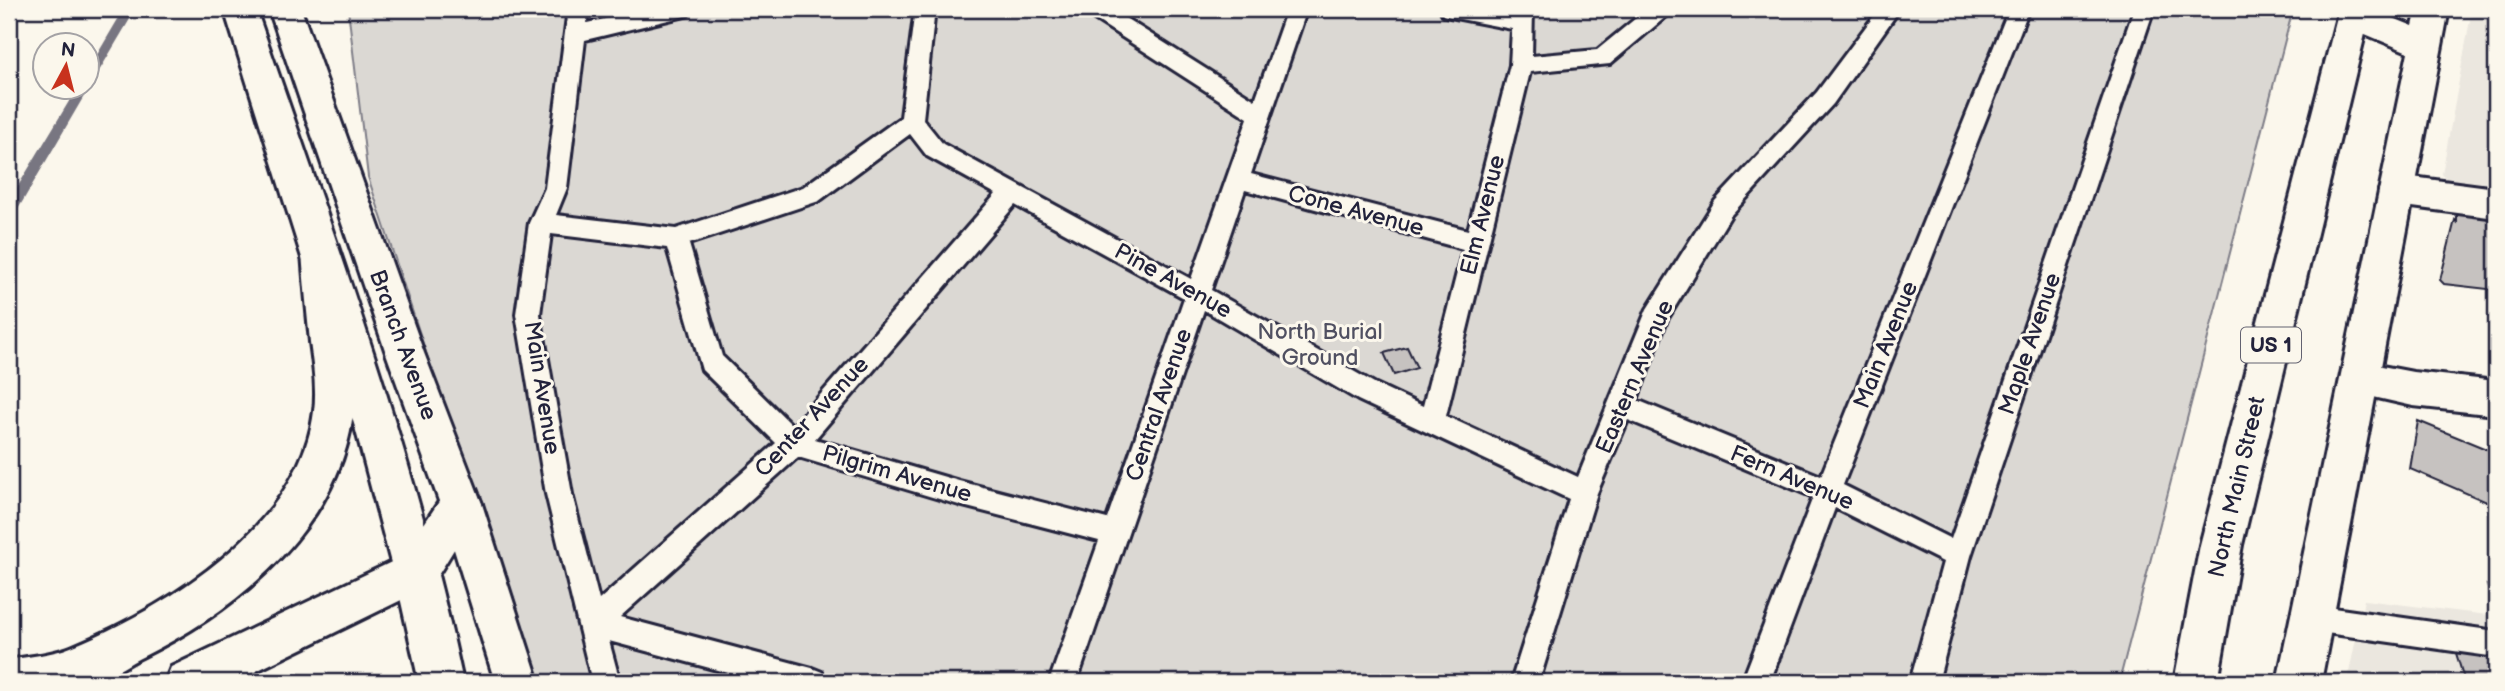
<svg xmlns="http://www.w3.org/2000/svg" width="2505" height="691" viewBox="0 0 2505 691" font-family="'Balsamiq Sans',sans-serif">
<rect width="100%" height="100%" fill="#fbf7ec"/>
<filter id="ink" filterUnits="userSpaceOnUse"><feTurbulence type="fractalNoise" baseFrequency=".0143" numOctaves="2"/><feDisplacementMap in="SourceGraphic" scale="14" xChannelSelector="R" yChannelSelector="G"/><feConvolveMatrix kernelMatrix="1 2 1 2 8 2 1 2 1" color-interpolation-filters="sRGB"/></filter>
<g filter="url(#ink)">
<!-- built -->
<g fill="#ebe7df">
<polygon points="2472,9 2496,9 2496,196 2453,187 2442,174"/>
<polygon points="2364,600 2496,616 2496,682 2347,682"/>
</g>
<!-- green -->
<polygon fill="#dbd8d3" stroke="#7e7d87" stroke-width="2" points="348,9 2293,9 2119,682 535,682 368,177"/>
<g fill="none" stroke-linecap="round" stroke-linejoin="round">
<!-- stream -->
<g fill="#787681" fill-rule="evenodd">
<polygon points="124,9 136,9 92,83 88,85 88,70"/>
<polygon points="88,85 89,88 87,91 14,216 9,217 9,201 77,88 88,88"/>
</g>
</g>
<!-- building -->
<g fill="#c6c2c0" stroke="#22223b" stroke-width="2">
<polygon points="2457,210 2496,215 2496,290 2444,284 2440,280 2455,220 2457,222"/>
<polygon points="1407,347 1417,368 1394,375 1384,353"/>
<polygon points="2418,421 2496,453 2496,506 2410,469"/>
<polygon points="2487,585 2496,586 2496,603 2492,602"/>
<polygon points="2455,650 2496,655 2496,682 2465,682"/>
</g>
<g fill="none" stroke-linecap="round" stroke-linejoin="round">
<!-- service casing -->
<g stroke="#22223b" stroke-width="6">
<g id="service">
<path d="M 568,9 L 588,9 L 587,23 L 649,9 L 691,9 L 688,15 L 681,17 L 585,40 L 567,188 L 556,215 L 676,229 L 803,187 L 901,117 L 915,9 L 935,9 L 923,119 L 943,144 L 1191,279 L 1248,118 L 1088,15 L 1085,9 L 1111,9 L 1255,100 L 1287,9 L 1307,9 L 1251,174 L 1468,230 L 1510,65 L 1512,29 L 1450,17 L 1443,15 L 1440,9 L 1490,9 L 1512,13 L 1513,9 L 1533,9 L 1532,56 L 1597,50 L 1647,9 L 1671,9 L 1668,15 L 1610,64 L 1530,72 L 1446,416 L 1578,477 L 1647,309 L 1715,201 L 1817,92 L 1879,9 L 1900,9 L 1833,104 L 1731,215 L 1667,320 L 1637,400 L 1821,476 L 2009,9 L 2029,9 L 1843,485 L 1951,539 L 2134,9 L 2154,9 L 1971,556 L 1938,682 L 1910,682 L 1943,562 L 1835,508 L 1770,682 L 1742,682 L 1813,497 L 1628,420 L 1597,493 L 1539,682 L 1511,682 L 1569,499 L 1358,400 L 1204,310 L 1077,682 L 1049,682 L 1099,541 L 959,505 L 798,457 L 620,617 L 812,668 L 822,672 L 826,682 L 762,682 L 609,641 L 620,682 L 592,682 L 546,494 L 516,314 L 529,223 L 545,188 ZM 910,134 L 927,156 L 996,194 L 793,426 L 722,356 L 689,244 L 819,201 ZM 1245,190 L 1463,249 L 1423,406 L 1376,384 L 1211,290 ZM 1015,205 L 1184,298 L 1107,519 L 959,481 L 815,439 ZM 551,234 L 667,248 L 702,370 L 776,443 L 599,600 L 572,494 L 540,314 Z"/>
<polygon points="2312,605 2496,631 2496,657 2312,631 2302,627 2298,618 2302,609"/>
</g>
</g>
<!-- minor casing -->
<g stroke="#22223b" stroke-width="6">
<g id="minor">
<polygon points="2397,175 2496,188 2496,218 2397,205 2384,200 2379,190 2384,180"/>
<polygon points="2361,362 2413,372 2496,381 2496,415 2413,406 2347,391 2341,379 2347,367"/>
</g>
</g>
<!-- secondary casing -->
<g stroke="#22223b" stroke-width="6">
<g id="secondary">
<path d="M 224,9 L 256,9 C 332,230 415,453 463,682 L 419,682 L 400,597 L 355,427 Z"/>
<polygon points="269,9 301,9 424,353 482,504 539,682 495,682 440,504 386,353"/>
</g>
</g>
<!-- primary casing -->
<g stroke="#22223b" stroke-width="6">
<polygon id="primary" points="2339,9 2371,9 2413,26 2417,9 2449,9 2321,682 2277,682 2408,52 2365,34 2242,545 2218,682 2174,682 2200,545"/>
</g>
<!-- motorway casing -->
<g stroke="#22223b" stroke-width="6">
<g id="motorway">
<path d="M 320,237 L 333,241 L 338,252 L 354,401 C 347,520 242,608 142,657 C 126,665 106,680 89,682 C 64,686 34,682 9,682 L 9,660 C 29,656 52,655 71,647 C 168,607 300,526 314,411 C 317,388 313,365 310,342 C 307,312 304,282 302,252 L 307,241 Z"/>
<polygon points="461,485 476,491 482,504 432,585 234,682 165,682 171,667 402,557 446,491"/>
</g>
</g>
<!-- service -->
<use href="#service" fill="#fbf7ec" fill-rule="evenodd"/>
<!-- minor -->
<use href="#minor" fill="#fbf7ec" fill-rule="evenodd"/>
<!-- secondary -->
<use href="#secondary" fill="#fbf7ec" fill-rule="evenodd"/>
<!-- primary -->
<use href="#primary" fill="#fbf7ec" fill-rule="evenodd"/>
<!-- motorway -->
<use href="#motorway" fill="#fbf7ec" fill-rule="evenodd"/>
</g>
</g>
<g text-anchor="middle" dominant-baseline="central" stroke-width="6" stroke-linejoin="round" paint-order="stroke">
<!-- shield labels -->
<rect fill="#fbf7ec" stroke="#636270" stroke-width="2" x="2241" y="327.5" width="60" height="35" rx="5"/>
<g font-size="21" font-weight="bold" fill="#22223b">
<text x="2271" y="345">US 1</text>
</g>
<!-- street labels -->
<g font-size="23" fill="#22223b" stroke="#fbf7ec">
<text transform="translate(1356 211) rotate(15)">Cone Avenue</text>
<text transform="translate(1483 215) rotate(-76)">Elm Avenue</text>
<text transform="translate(1173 281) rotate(29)">Pine Avenue</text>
<text transform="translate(2030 344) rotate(-71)">Maple Avenue</text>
<text transform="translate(403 345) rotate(70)">Branch Avenue</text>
<text transform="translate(1886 345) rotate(-68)">Main Avenue</text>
<text transform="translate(1635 377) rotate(-67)">Eastern Avenue</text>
<text transform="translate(542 388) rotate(81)">Main Avenue</text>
<text transform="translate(1159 405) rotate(-71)">Central Avenue</text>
<text transform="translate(812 417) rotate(-47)">Center Avenue</text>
<text transform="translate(897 474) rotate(16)">Pilgrim Avenue</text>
<text transform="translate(1792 478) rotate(23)">Fern Avenue</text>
<text transform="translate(2237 487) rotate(-77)">North Main Street</text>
</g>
<!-- park labels -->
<g font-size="23" fill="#505061" stroke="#fbf7ec">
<text x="1320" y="332">North Burial<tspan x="1320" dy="26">Ground</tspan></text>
</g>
</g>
<!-- margin -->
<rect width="2505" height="691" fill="none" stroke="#fbf7ec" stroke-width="35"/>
<rect x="18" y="18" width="2470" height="656" fill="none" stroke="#22223b" stroke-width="2.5" filter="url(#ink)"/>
<!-- north arrow -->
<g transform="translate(66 66) rotate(7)"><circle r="33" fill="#fbf7ec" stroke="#a4a2a5" stroke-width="2"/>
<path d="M0-5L12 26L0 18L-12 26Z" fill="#c8321e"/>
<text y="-10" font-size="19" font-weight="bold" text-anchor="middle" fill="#22223b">N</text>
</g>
</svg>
